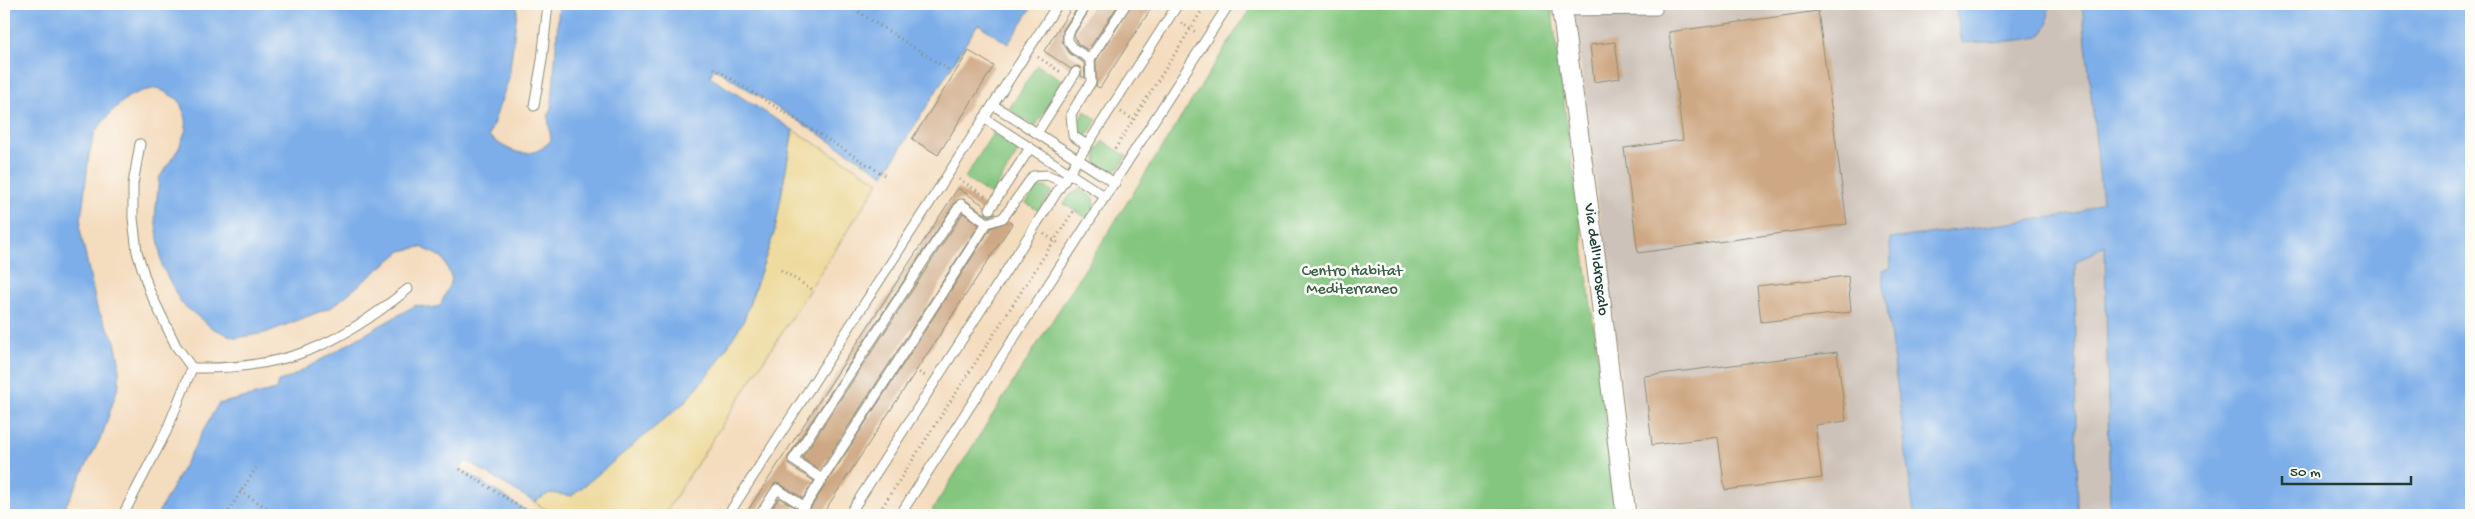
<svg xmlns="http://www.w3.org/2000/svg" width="2475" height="519" viewBox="0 0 2475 519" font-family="'Gochi Hand',sans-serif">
<rect width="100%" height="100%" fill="#fdfcf7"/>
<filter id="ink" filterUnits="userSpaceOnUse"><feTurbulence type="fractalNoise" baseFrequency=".02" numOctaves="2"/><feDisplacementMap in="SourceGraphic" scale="10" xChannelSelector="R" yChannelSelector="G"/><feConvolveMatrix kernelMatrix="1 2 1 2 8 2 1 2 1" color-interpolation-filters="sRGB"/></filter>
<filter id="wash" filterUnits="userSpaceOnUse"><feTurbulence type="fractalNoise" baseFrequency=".0096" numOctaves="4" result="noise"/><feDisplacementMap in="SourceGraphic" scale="20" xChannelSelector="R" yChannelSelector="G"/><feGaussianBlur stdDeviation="1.12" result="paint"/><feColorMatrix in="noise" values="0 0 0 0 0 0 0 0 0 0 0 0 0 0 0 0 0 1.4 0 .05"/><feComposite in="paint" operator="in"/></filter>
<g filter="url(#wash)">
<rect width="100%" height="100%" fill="#f4dcbe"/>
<!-- industrial -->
<g fill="#cdc2b9">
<polygon points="1573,4 1955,4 1962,43 2022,40 2050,21 2048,4 2082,4 2102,202 2076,214 1890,239 1891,269 1882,270 1914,515 1638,515"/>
<polygon points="2105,245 2110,515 2078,515 2075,262"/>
</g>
<!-- green -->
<g fill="#84c67f" stroke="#52825a">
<polygon points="1253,4 1551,4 1603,396 1616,515 929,515"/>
<polygon points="1037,65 1064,81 1035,127 1009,109"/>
<polygon points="1085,111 1097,120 1084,140 1079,136 1076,127"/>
<polygon points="993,133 1020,149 991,195 965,178"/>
<polygon points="1103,141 1127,156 1120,167 1109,172 1096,163 1097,150"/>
<polygon points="1046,187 1052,191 1039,211 1026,203 1037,188"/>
<polygon points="1080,189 1094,198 1095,206 1088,219 1064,204 1070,195"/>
</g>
<!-- sand -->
<polygon fill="#eeda9e" stroke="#868c69" points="793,130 879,182 664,515 555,515 534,502 684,403 716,365 744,320 775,230"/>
<!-- water -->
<g fill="#7daee9" stroke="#4e768e">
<path d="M 4,4 L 518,4 L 509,78 L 489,136 C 509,152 531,163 551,140 L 548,117 L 552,104 L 559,4 L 1034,4 L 1008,44 L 978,24 L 884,175 L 714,68 L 710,77 L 793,130 L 775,230 L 744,320 L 716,365 L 684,403 L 572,496 L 550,493 L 534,502 L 467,461 L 460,468 L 533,515 L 157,515 L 218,404 L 276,390 L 278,381 L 289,378 L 416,305 L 430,308 L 440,306 L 452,279 L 443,258 L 421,247 L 401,251 L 332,307 L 265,333 L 236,338 L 212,328 L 181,303 L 162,266 L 155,217 L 159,178 L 179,148 L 186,129 L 186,118 L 179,100 L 158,88 L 142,91 L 128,97 L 111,112 L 95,132 L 89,155 L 80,229 L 97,308 L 115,341 L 119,361 L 119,384 L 103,433 L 61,515 L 4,515 Z"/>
<path d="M 1955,4 L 2048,4 C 2049,15 2050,28 2039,36 C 2029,42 1977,42 1962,43 Z"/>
<polygon points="2082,4 2471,4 2471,515 2110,515 2105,245 2075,263 2078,515 1914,515 1882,270 1891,268 1890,239 2076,214 2102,202"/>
</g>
<g id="blocks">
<!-- building -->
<g fill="#cea884">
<polygon points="1074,4 1080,4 1063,30 1062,41 1069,53 1084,63 1085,78 1081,76 1080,67 1076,66 1071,69 1044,51"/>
<polygon points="1093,4 1119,4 1088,50 1078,44 1074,35"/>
<polygon points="1132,4 1154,4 1100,88 1096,86 1096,61"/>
<polygon points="1818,11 1847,224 1638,253 1624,148 1683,140 1669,32"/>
<polygon points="1615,42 1620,78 1594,82 1590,45"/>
<polygon points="969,51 994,66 938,155 912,139"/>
<polygon points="958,188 985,206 986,214 996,213 988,216 964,199 956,201 788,457 789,465 814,481 803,498 780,484 775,483 754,515 745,515"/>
<polygon points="963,213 979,225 820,470 802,458"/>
<polygon points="1008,221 1012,224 822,515 806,515 991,228"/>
<polygon points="1848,276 1851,312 1761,322 1757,286"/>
<polygon points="1837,352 1846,421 1815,425 1822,478 1725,490 1718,437 1652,445 1644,376"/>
<polygon points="779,498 796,508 793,515 767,515"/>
</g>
</g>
</g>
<g filter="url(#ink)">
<use href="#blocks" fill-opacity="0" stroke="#8a8c79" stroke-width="1"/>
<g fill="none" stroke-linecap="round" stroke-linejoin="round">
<!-- lane casing -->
<g stroke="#8a8c79" stroke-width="11">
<g id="lane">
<polyline points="1087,4 1068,33 1068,41 1074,49 1090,59"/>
<polyline points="1562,11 1657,10"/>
<polyline points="993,105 1115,183"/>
<polyline points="534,106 542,60 548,4"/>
<polyline points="984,118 1106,197"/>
<polyline points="1037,133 1076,72"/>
<path d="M 140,144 L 133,184 L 133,218 L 137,252 L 149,290 L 176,346 L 192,368 C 285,370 337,346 408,289"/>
<polyline points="1087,145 1073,136 1071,114 1091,82 1090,59 1126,4"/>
<polyline points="990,209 1030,148"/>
<polyline points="822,479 793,460 961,204 987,223"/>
<polyline points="123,515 166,432 192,368"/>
<polyline points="728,515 1058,4"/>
<polyline points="760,515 777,489 805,507"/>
<polyline points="799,515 987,223 1003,218 1033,176 1047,175 1064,182"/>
<polyline points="849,515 1178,4"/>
<polyline points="900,515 1229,4"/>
</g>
</g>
<!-- street casing -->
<g stroke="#8a8c79" stroke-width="21">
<g id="street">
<path id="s1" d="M 1561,4 L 1599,284 L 1626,515"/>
</g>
</g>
<!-- path -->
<g stroke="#8a8c79" stroke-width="3" stroke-dasharray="1 4" stroke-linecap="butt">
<polyline points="846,4 949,70"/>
<polyline points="1153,5 1161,10"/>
<polyline points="1181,23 1197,33"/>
<polyline points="1038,57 1062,73"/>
<polyline points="714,68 884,175"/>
<polyline points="1121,112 1132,119"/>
<polyline points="1115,149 1206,4"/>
<polyline points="959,179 985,196"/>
<polyline points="1044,234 1060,244"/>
<polyline points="781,270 813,290"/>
<polyline points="915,370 925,376"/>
<polyline points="460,469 533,515"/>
<polyline points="240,491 278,515"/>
<polyline points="226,515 256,468"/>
<polyline points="877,515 1074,210"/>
</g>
<!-- lane -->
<use href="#lane" stroke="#fff" stroke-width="9"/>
<!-- street -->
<use href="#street" stroke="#fff" stroke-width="19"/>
</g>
</g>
<g text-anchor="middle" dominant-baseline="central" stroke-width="5" stroke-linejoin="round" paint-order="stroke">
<!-- street labels -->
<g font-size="16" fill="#1f3d34" stroke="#fdfcf7">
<text stroke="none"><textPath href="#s1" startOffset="258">Via dell'Idroscalo</textPath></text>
</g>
<!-- park labels -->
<g font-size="16" fill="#385f47" stroke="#fdfcf7">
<text x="1352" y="272">Centro Habitat<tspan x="1352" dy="18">Mediterraneo</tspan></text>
</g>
</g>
<!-- margin -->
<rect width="2475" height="519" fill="none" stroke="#fdfcf7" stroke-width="20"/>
<!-- scale -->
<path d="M2282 476v8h129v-8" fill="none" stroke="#1f3d34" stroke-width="2.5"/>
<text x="2290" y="476" font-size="15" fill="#1f3d34" stroke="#fdfcf7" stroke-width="4" paint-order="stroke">50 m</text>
</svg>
